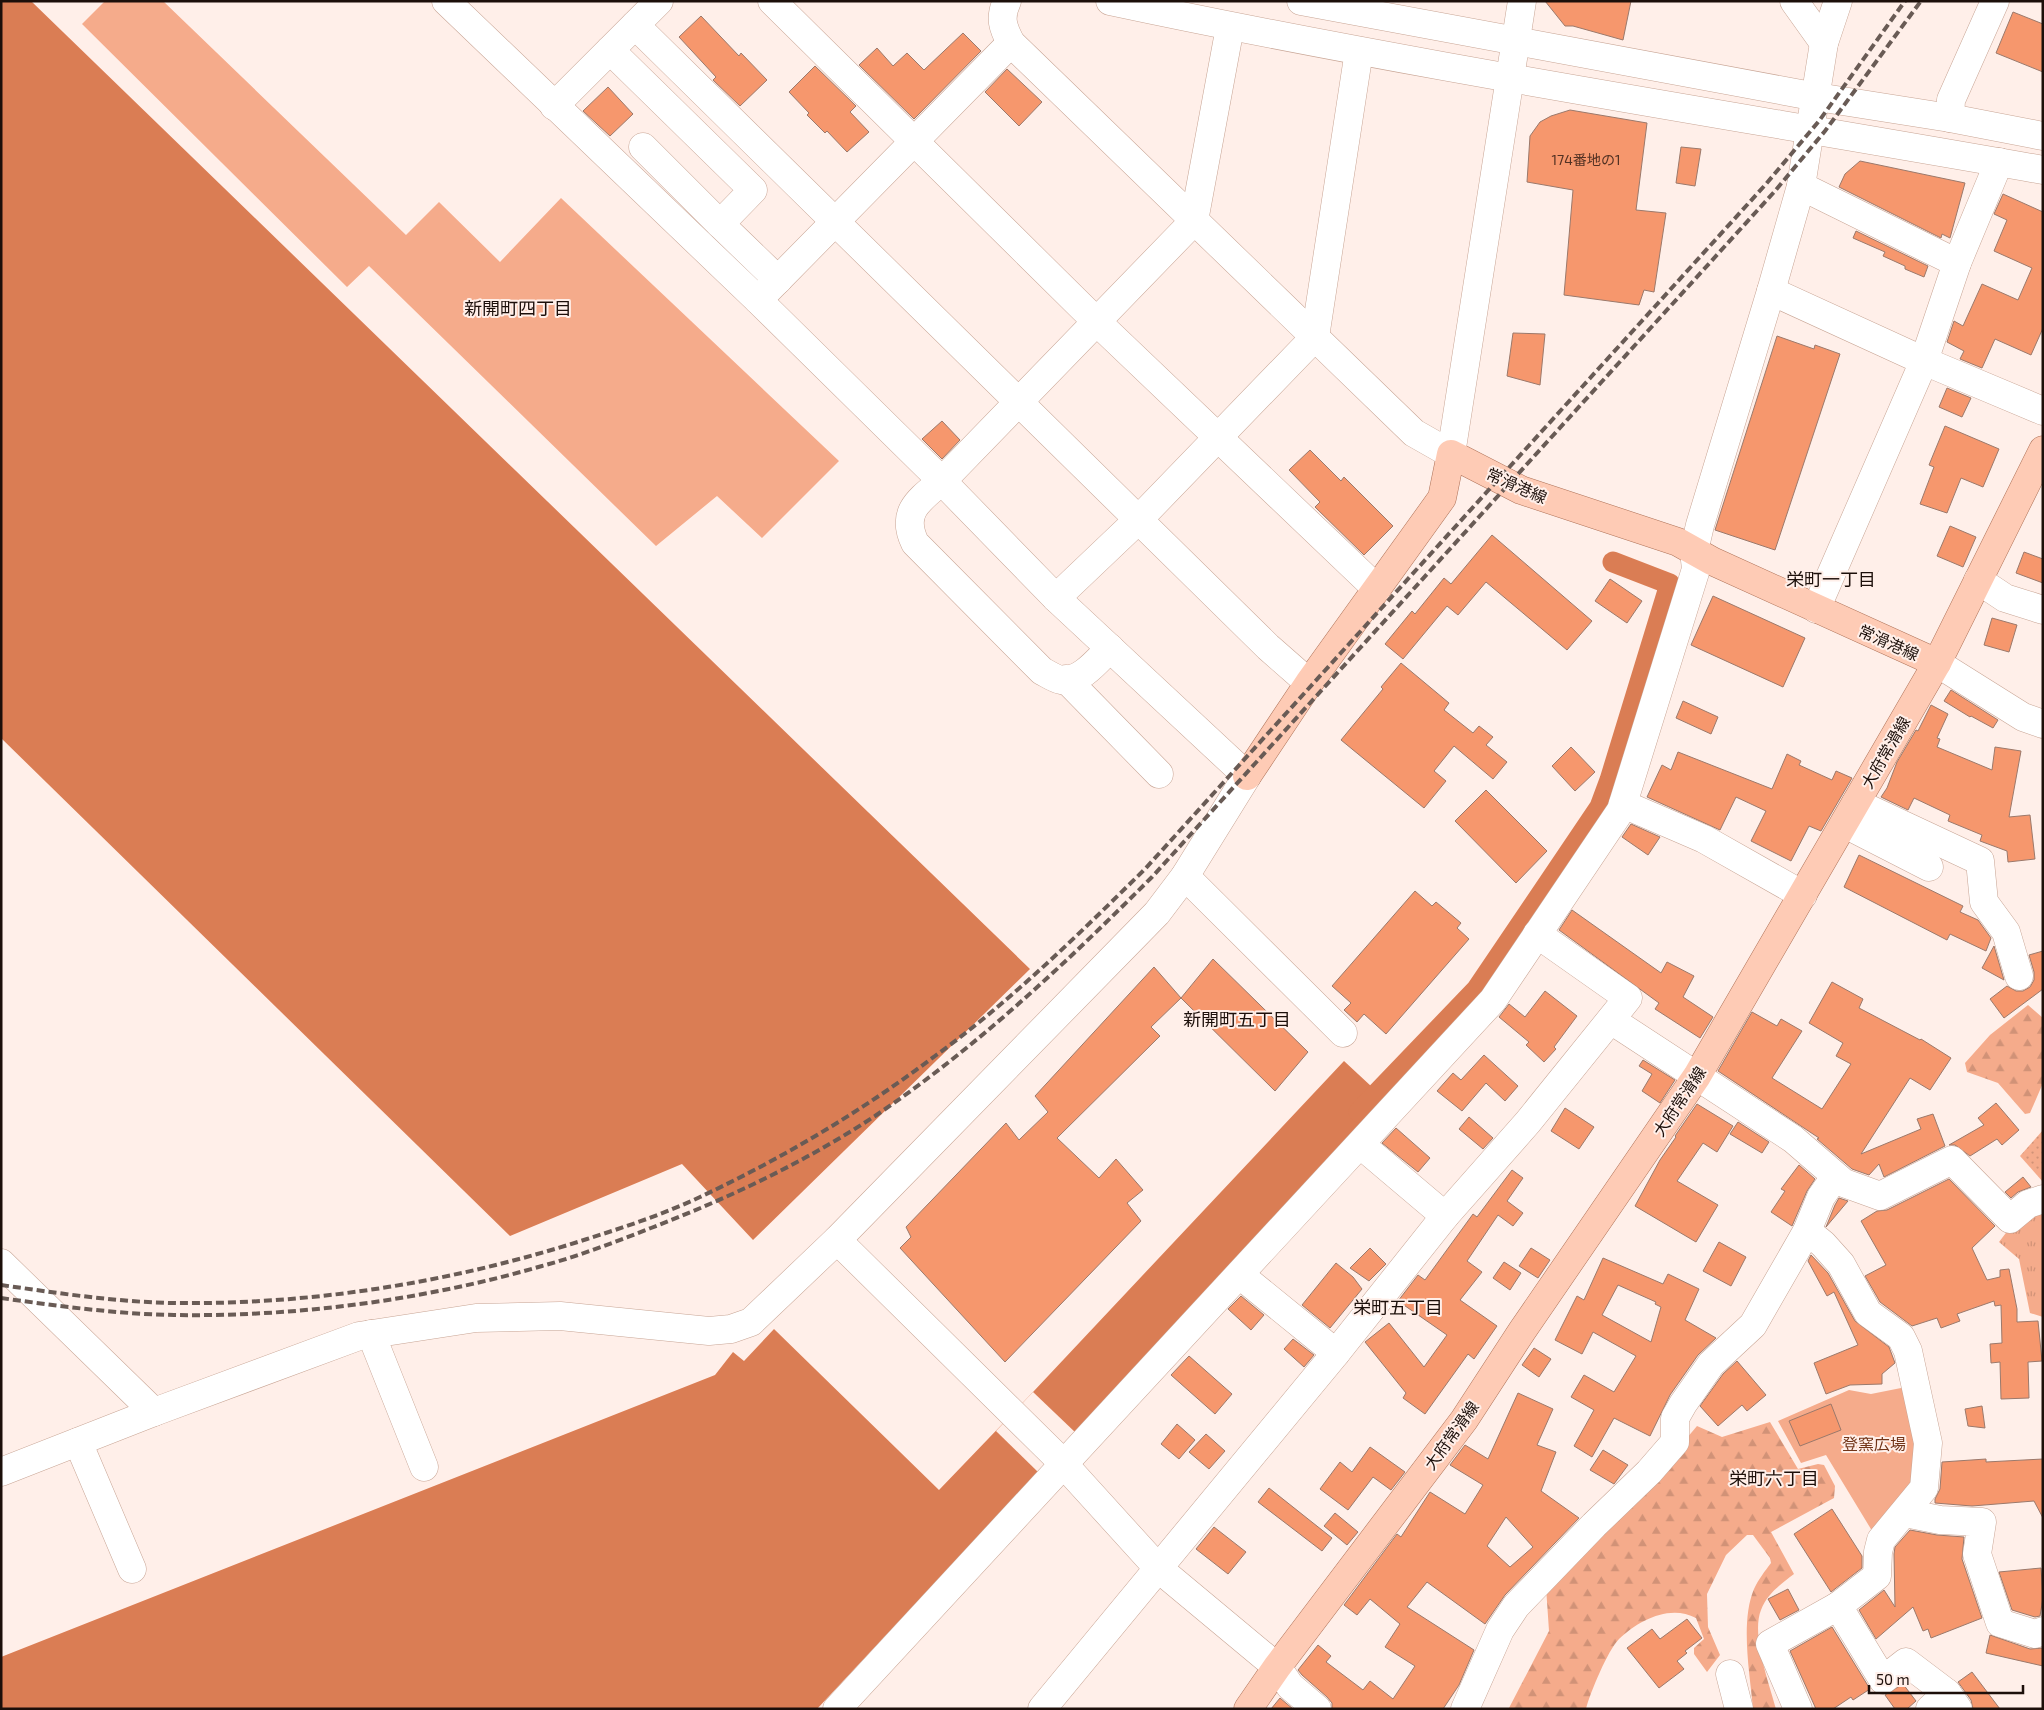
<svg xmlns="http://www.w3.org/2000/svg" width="2044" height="1710" viewBox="0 0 2044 1710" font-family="'Exo 2','Noto Sans JP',sans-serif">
<defs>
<pattern id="grass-tufts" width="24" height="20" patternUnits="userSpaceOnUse" patternTransform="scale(1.25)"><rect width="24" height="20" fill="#f5ab8b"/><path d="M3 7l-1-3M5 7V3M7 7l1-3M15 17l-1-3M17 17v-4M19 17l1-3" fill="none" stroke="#d19277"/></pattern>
<pattern id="forest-firs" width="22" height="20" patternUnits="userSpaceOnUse" patternTransform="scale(1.25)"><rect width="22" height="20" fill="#f5ab8b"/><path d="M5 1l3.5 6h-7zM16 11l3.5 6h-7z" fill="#d19277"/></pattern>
<pattern id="garden-dots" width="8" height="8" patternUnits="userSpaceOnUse" patternTransform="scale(1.25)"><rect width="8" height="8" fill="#f5ab8b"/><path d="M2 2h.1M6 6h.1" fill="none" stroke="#d19277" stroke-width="1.8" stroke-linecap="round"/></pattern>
</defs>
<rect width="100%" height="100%" fill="#ffefe9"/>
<!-- grass -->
<polygon fill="url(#grass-tufts)" points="2043,1204 2043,1317 2030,1313 2019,1259 1999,1242 2015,1221"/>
<!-- forest -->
<g fill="url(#forest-firs)">
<polygon points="2028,1005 2043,1018 2043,1083 2030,1113 2025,1114 1998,1083 1967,1072 1965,1063 1990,1035"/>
<path d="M 1770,1422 L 1798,1469 L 1818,1464 L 1824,1465 L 1835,1486 L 1834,1498 L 1771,1532 L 1794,1574 C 1781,1584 1767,1594 1761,1610 C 1751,1635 1769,1683 1776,1709 L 1753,1709 C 1750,1674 1740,1622 1754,1589 C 1758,1580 1765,1571 1771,1563 L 1770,1558 L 1753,1535 L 1747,1535 L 1726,1555 L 1707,1594 L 1708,1627 L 1720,1655 L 1707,1672 L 1694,1654 L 1694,1648 L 1704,1639 L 1696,1618 C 1670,1604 1639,1620 1619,1639 C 1608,1650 1590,1693 1586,1709 L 1501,1709 L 1509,1708 L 1549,1631 L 1546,1587 L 1670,1458 L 1697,1426 L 1722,1437 Z"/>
</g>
<!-- park -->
<g fill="#f5ab8b">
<polygon points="105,1 163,1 406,235 439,202 500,262 561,198 839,461 762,538 717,496 656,546 369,266 347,287 82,24"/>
<polygon points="1911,1386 1924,1471 1877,1539 1826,1455 1801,1463 1778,1421 1849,1390 1871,1394"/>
</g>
<!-- garden -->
<polygon fill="url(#garden-dots)" points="2043,1130 2043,1182 2020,1156"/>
<!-- water -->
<g fill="#da7d54">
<polygon points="1,1 31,1 1030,969 753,1240 682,1164 510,1236 1,738"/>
<polygon points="1344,1061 1386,1100 817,1709 1,1709 1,1657 715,1375 733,1352 744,1361 774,1329 939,1490 1033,1392"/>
</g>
<!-- pier -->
<polygon fill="#ffefe9" points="1033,1392 1077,1434 1039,1473 996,1431"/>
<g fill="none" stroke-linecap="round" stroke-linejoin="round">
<!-- canal -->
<polyline stroke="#da7d54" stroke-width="21" points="1359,1112 1477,989 1600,807 1610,780 1670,584 1613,562"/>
</g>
<!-- building -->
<g fill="#f6976d" stroke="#9b796b" fill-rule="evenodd">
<polygon points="1545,1 1631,1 1623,40 1573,26 1565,26"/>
<polygon points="2013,12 2043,24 2043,72 1996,53"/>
<polygon points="701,16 739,56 741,53 767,80 740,106 713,80 716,77 679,37"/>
<polygon points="963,33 981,51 914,119 859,65 877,48 893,66 907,53 924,70"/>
<polygon points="815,66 856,106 850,112 869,132 847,152 827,131 825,133 807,115 809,113 789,92"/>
<polygon points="1007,69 1042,102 1019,126 985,92"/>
<polygon points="608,87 633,114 610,136 583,111"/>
<polygon points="1570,110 1647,123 1636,210 1666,213 1654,292 1644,290 1639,305 1564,295 1573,190 1527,182 1530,136 1540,122 1551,116"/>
<polygon points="1681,147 1701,149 1695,186 1676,183"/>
<polygon points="1860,161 1965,183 1950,238 1942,234 1941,238 1839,187 1845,174"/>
<polygon points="2003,194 2043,212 2043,328 2031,355 1995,339 1982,368 1960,359 1964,351 1947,342 1954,321 1963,326 1982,284 2018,300 2032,268 1994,251 2007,220 1994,214"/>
<polygon points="1856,231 1928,266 1924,277 1905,269 1905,266 1883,256 1885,252 1853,238"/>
<polygon points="1513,333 1545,334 1540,385 1507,376"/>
<polygon points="1777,336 1814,349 1815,345 1840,354 1775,550 1715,530"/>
<polygon points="1947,388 1971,398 1962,417 1939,407"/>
<polygon points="942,421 960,440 942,459 922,439"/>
<polygon points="1945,426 1999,449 1983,487 1961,478 1947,513 1920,504 1934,467 1929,465"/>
<polygon points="1310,450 1341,481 1344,477 1393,526 1364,555 1315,507 1320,502 1289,470"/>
<polygon points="1950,526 1976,537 1963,567 1937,556"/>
<polygon points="1492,535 1592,621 1567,650 1486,582 1458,615 1447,606 1403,659 1385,644 1412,611 1415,614 1444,578 1451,584"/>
<polygon points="2024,552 2043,559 2043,583 2016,573"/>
<polygon points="1610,579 1642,601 1627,623 1595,601"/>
<polygon points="1713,596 1805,638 1783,687 1691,645"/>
<polygon points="1992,618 2017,625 2009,652 1984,645"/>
<polygon points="1401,663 1449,703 1444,710 1473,733 1479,726 1493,737 1486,745 1507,762 1493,779 1454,746 1434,771 1446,781 1424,808 1341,740 1383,689 1381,687"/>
<polygon points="1951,690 1998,720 1993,728 1971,716 1970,717 1944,701"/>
<polygon points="1683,701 1718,717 1711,734 1676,718"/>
<polygon points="1931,705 1948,714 1937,738 1940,739 1937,747 1992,770 1995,747 2021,751 2009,817 2030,815 2035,859 2008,862 2007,851 1980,841 1982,835 1948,821 1950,815 1914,798 1908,810 1881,797 1887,788 1897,762 1916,730 1918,731"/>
<polygon points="1571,747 1595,772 1575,791 1552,766"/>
<polygon points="1678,752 1772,789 1787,754 1801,761 1799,765 1832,780 1836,771 1852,778 1821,831 1809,826 1791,861 1751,841 1766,811 1736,797 1720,830 1647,797 1662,765 1671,770"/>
<polygon points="1486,790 1547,851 1516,883 1455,821"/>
<polygon points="1631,824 1660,837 1648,855 1622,837"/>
<polygon points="1859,855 1963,906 1960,912 1978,920 1991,938 1986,951 1950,934 1947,940 1844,887"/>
<polygon points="1415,891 1432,906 1436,902 1461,923 1457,928 1469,939 1386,1034 1364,1014 1357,1022 1344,1010 1351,1003 1332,986"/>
<polygon points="1572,910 1661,973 1667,962 1694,976 1683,997 1713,1017 1700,1038 1655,1009 1659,1003 1559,930"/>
<polygon points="1994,946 2004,980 1982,968"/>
<polygon points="2043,951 2043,989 2004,1018 1990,999 2007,986 2016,991 2023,991 2030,987 2034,980 2034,972 2029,955"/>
<polygon points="1213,959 1308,1052 1275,1091 1181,998"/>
<polygon points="1154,967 1181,998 1151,1027 1160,1036 1057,1138 1099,1178 1116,1159 1143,1190 1127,1203 1141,1221 1005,1362 900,1248 911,1237 906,1227 1006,1123 1019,1140 1048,1112 1035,1096"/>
<polygon points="1832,982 1863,999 1859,1008 1920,1040 1921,1039 1951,1058 1930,1090 1910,1078 1861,1154 1921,1129 1917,1119 1933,1114 1945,1146 1884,1177 1879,1164 1869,1175 1852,1169 1817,1139 1819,1138 1718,1071 1752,1012 1777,1026 1781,1019 1802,1031 1772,1078 1822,1109 1851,1064 1836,1056 1843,1043 1809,1023"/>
<polygon points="1545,991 1577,1016 1554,1047 1556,1049 1544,1062 1526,1045 1529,1042 1499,1017 1509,1004 1525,1017"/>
<polygon points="1484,1055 1518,1086 1505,1101 1486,1083 1462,1111 1437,1091 1453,1073 1461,1080"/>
<polygon points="1643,1060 1675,1080 1660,1103 1642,1091 1652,1074 1639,1066"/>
<polygon points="1996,1103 2019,1130 2002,1145 1997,1139 1970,1156 1955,1145 1949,1145 1984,1125 1978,1118"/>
<polygon points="1697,1104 1733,1126 1717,1152 1703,1143 1677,1181 1718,1205 1696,1242 1635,1206 1660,1160 1676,1137 1675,1136"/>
<polygon points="1565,1108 1594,1127 1579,1149 1551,1131"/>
<polygon points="1469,1117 1493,1138 1483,1149 1459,1129"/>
<polygon points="1738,1122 1769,1142 1762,1153 1730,1134"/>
<polygon points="1396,1128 1430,1158 1418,1172 1382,1143"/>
<polygon points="1799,1165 1815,1179 1807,1191 1792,1226 1771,1212 1785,1191 1781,1189"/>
<polygon points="1512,1170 1523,1178 1507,1201 1523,1213 1513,1226 1498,1215 1467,1261 1482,1272 1460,1300 1497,1326 1474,1359 1468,1354 1425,1414 1403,1398 1406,1393 1365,1342 1389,1323 1424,1367 1447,1335 1398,1301 1418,1275 1425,1280 1473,1214 1477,1217"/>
<polygon points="2023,1177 2031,1187 2018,1192 2011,1198 2005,1192"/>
<polygon points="1949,1179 1995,1226 1972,1248 1987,1280 2000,1277 2000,1270 2009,1269 2017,1309 2017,1322 2038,1321 2042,1361 2028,1362 2029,1398 2001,1399 2000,1362 1991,1363 1990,1344 2002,1343 2001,1305 1995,1306 1994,1301 1957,1314 1960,1321 1941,1328 1937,1318 1912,1326 1880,1302 1865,1276 1886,1265 1861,1221 1877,1211 1887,1210"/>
<polygon points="1839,1198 1848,1201 1826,1227 1835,1205"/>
<polygon points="1719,1242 1746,1257 1731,1286 1703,1271"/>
<polygon points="1370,1248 1386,1264 1369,1281 1350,1268"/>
<polygon points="1531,1248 1550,1260 1538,1278 1519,1266"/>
<polygon points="1811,1255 1828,1273 1855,1321 1889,1347 1895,1363 1882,1374 1882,1384 1850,1385 1826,1394 1814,1363 1858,1345 1834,1292 1827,1296 1808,1261"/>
<path d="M 1603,1258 L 1663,1284 L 1668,1274 L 1699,1289 L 1685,1320 L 1716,1338 L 1698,1355 L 1670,1395 L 1650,1436 L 1614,1418 L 1592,1457 L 1574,1446 L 1594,1410 L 1571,1397 L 1584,1375 L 1614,1392 L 1636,1356 L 1593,1332 L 1582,1354 L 1555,1340 L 1577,1296 L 1584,1300 ZM 1618,1285 L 1656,1302 L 1655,1304 L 1661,1307 L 1651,1342 L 1602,1315 Z"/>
<polygon points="1504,1262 1521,1273 1510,1290 1493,1278"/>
<polygon points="1336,1263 1353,1277 1362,1289 1330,1328 1302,1305"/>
<polygon points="1241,1296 1264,1315 1251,1330 1228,1309"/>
<polygon points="1293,1339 1314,1355 1304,1367 1284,1349"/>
<polygon points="1534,1348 1551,1359 1539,1377 1522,1365"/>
<polygon points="1189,1356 1232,1394 1215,1414 1171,1375"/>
<polygon points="1737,1361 1766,1395 1747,1411 1742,1405 1718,1426 1700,1406 1723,1374"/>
<path d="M 1518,1393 L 1553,1409 L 1537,1445 L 1556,1452 L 1541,1491 L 1579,1518 L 1505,1595 L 1485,1624 L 1427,1582 L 1407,1607 L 1474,1650 L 1459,1685 L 1443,1709 L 1332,1709 L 1332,1703 L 1327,1697 L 1302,1675 L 1298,1670 L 1318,1645 L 1331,1656 L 1326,1662 L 1363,1690 L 1370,1681 L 1393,1699 L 1415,1666 L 1385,1647 L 1400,1624 L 1370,1599 L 1357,1615 L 1344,1605 L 1397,1534 L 1401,1537 L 1430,1492 L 1465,1514 L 1483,1485 L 1450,1465 L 1465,1445 L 1488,1459 ZM 1506,1517 L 1533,1547 L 1510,1567 L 1487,1546 Z"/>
<polygon points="1831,1404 1841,1430 1800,1446 1789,1421"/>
<polygon points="1982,1406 1985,1428 1968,1426 1965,1409"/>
<polygon points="1177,1424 1195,1440 1179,1459 1161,1444"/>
<polygon points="1206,1434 1225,1451 1209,1469 1189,1452"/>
<polygon points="1370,1447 1405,1472 1391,1490 1373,1477 1348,1510 1320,1489 1340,1462 1352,1472"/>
<polygon points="1603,1450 1628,1465 1614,1484 1590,1470"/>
<polygon points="1986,1459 1986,1462 2043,1459 2043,1518 2034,1501 1972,1506 1935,1503 1935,1499 1940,1489 1942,1462"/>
<polygon points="1269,1488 1332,1538 1322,1551 1258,1502"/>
<polygon points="1832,1509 1862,1556 1862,1568 1831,1592 1794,1534"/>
<polygon points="1335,1513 1358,1532 1347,1545 1324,1526"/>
<polygon points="1214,1527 1246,1552 1228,1574 1196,1549"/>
<polygon points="1910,1530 1937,1535 1964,1537 1962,1559 1982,1618 1931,1638 1928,1629 1923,1631 1913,1607 1876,1639 1859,1610 1884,1590 1895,1607 1894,1554 1895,1547"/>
<polygon points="2041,1568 2043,1598 2040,1616 2035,1617 2012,1610 1999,1572"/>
<polygon points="1788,1589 1799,1610 1780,1620 1768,1599"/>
<polygon points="1687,1619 1702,1638 1685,1651 1687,1653 1677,1661 1684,1669 1659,1688 1627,1648 1652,1629 1660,1639"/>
<polygon points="1832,1627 1870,1689 1853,1700 1851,1697 1833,1709 1816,1709 1790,1651"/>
<polygon points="1990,1635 2030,1649 2043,1648 2043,1666 1986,1653"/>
<polygon points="1972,1672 2000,1709 1973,1709 1971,1700 1958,1682"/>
<polygon points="1903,1684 1916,1701 1907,1709 1895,1709 1885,1695"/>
<polygon points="1280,1698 1293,1709 1271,1709"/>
</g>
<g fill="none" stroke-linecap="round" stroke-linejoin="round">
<!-- minor casing -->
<g stroke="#c8a595" stroke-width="29">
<g id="minor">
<polyline points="772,1 1097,322 1377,589"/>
<path d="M 1007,1 C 999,18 1003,28 1011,43 L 1414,433 L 1451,454 L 1522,1"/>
<path d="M 1110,1 C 1419,67 1732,115 2043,170"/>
<polyline points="1301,1 1817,97 1950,118 2043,136"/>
<polyline points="1794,1 1824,43"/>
<polyline points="635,25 1268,647 1309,683"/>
<polyline points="610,50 753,190 720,224 778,280"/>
<polyline points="554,106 659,1"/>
<polyline points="1950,118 1951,100 1995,1"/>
<polyline points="643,147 720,224"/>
<polyline points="1801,186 1957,263"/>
<polyline points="1771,291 1924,361 2043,411"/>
<polyline points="758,300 1011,43"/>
<polyline points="1978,580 2005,598 2043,610"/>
<polyline points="1056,598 1138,520 1315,337 1359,51"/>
<polyline points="1816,609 1924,361 1957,263 1999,162"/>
<path d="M 1110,648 C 1097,661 1081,682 1061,680 C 1055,679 1048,674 1042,671 L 915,543 C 900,512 919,500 942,481 L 1194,221 L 1230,27"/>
<polyline points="1937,663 2023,717 2043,724"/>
<polyline points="1066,679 1159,774"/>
<polyline points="1856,803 1980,861 1984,902 2006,932 2019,976"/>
<polyline points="1623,804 1704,839 1803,895"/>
<polyline points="1845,824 1929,867"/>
<polyline points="1185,876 1343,1033"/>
<polyline points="1611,1020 1793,1139 1844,1183 1880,1196 1952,1160 2010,1219 2028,1204 2043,1199"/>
<polyline points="1361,1145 1445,1216"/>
<polyline points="837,1240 1059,1459 1158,1568 1277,1667 1290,1686 1317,1709"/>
<polyline points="1,1263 154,1412 359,1336 476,1318 560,1316 709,1331 731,1329 751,1322 837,1240 1157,913 1185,876 1247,776 1056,598 942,481 758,300 446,1"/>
<polyline points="1240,1275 1336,1353"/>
<polyline points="371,1334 424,1467"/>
<polyline points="78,1442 132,1569"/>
<polyline points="1,1472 154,1412"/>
<polyline points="1905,1513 1940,1520 1982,1522 1977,1554 2000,1623 2035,1634 2043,1631"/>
<polyline points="1838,1606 1883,1680 1906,1662 1947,1693 1958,1709"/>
<polyline points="1730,1674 1739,1709"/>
<polyline points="837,1709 1493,1000 1621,810 1696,569 1694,551 1700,525 1771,291 1801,186 1824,43 1838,1"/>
<polyline points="1042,1709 1336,1353 1445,1216 1528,1122 1628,998 1537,934"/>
<polyline points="1465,1709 1500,1630 1516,1606 1594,1525 1649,1472 1675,1442 1675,1418 1683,1404 1711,1364 1753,1325 1807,1231 1821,1197 1835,1177"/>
<polyline points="1798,1709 1770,1644 1838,1606 1877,1576 1878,1552 1881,1540 1924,1488 1928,1443 1908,1351 1901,1337 1868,1313 1841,1264 1823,1244 1807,1231"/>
<polyline points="1930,1709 1947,1693"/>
</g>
</g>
<!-- major casing -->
<g stroke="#af7359" stroke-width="29">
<g id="major">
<polyline points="1247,776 1309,683 1442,498 1451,454 1521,490 1678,542 1712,561 1937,663"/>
<polyline points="1248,1709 1277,1667 1464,1420 1522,1331 1697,1076 1937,663 2043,450"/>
</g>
</g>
<!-- minor -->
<use href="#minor" stroke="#fff" stroke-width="28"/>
<!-- major -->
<use href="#major" stroke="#fecbb5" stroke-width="28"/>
<!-- rail -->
<g stroke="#695b55" stroke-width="4" stroke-dasharray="8 4" stroke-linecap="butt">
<path d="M 1,1285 C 58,1293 115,1302 173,1303 C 313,1305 454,1282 587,1239 C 625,1227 664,1214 700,1197 C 783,1158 862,1111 935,1056 C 1011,1001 1078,935 1145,869 L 1766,184 L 1819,121 L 1905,1"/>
<path d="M 1,1298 C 58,1306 116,1314 174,1315 C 296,1317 425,1300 542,1266 C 579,1256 615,1242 651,1228 C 729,1198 805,1162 875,1116 C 976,1048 1066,963 1152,877 L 1775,191 L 1825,131 L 1921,1"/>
</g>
</g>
<g text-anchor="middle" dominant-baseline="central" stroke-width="4" stroke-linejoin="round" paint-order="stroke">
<!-- number labels -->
<g font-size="14" fill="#523123">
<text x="1586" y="159">174番地の1</text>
</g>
<!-- street labels -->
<g font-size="16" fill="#1c0f0a" stroke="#ffefe9">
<text transform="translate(1517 485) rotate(24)">常滑港線</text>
<text transform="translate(1889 642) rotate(24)">常滑港線</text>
<text transform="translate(1885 752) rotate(-60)">大府常滑線</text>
<text transform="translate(1679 1101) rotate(-56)">大府常滑線</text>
<text transform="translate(1451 1435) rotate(-54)">大府常滑線</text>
</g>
<!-- park labels -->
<g font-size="16" fill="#723518" stroke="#ffefe9">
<text x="1874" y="1443">登窯広場</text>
</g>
<!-- neighbourhood labels -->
<g font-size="18" fill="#1c0f0a" stroke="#ffefe9">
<text x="518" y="308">新開町四丁目</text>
<text x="1831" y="579">栄町一丁目</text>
<text x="1237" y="1019">新開町五丁目</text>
<text x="1398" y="1307">栄町五丁目</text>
<text x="1774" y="1478">栄町六丁目</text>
</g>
</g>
<!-- border -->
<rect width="2044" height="1710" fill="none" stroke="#1c0f0a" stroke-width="5"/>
<!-- scale -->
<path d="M1869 1685v8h154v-8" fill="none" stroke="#1c0f0a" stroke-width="2.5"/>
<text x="1876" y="1685" font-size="15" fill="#1c0f0a" stroke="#ffefe9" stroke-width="4" paint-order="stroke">50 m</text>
</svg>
